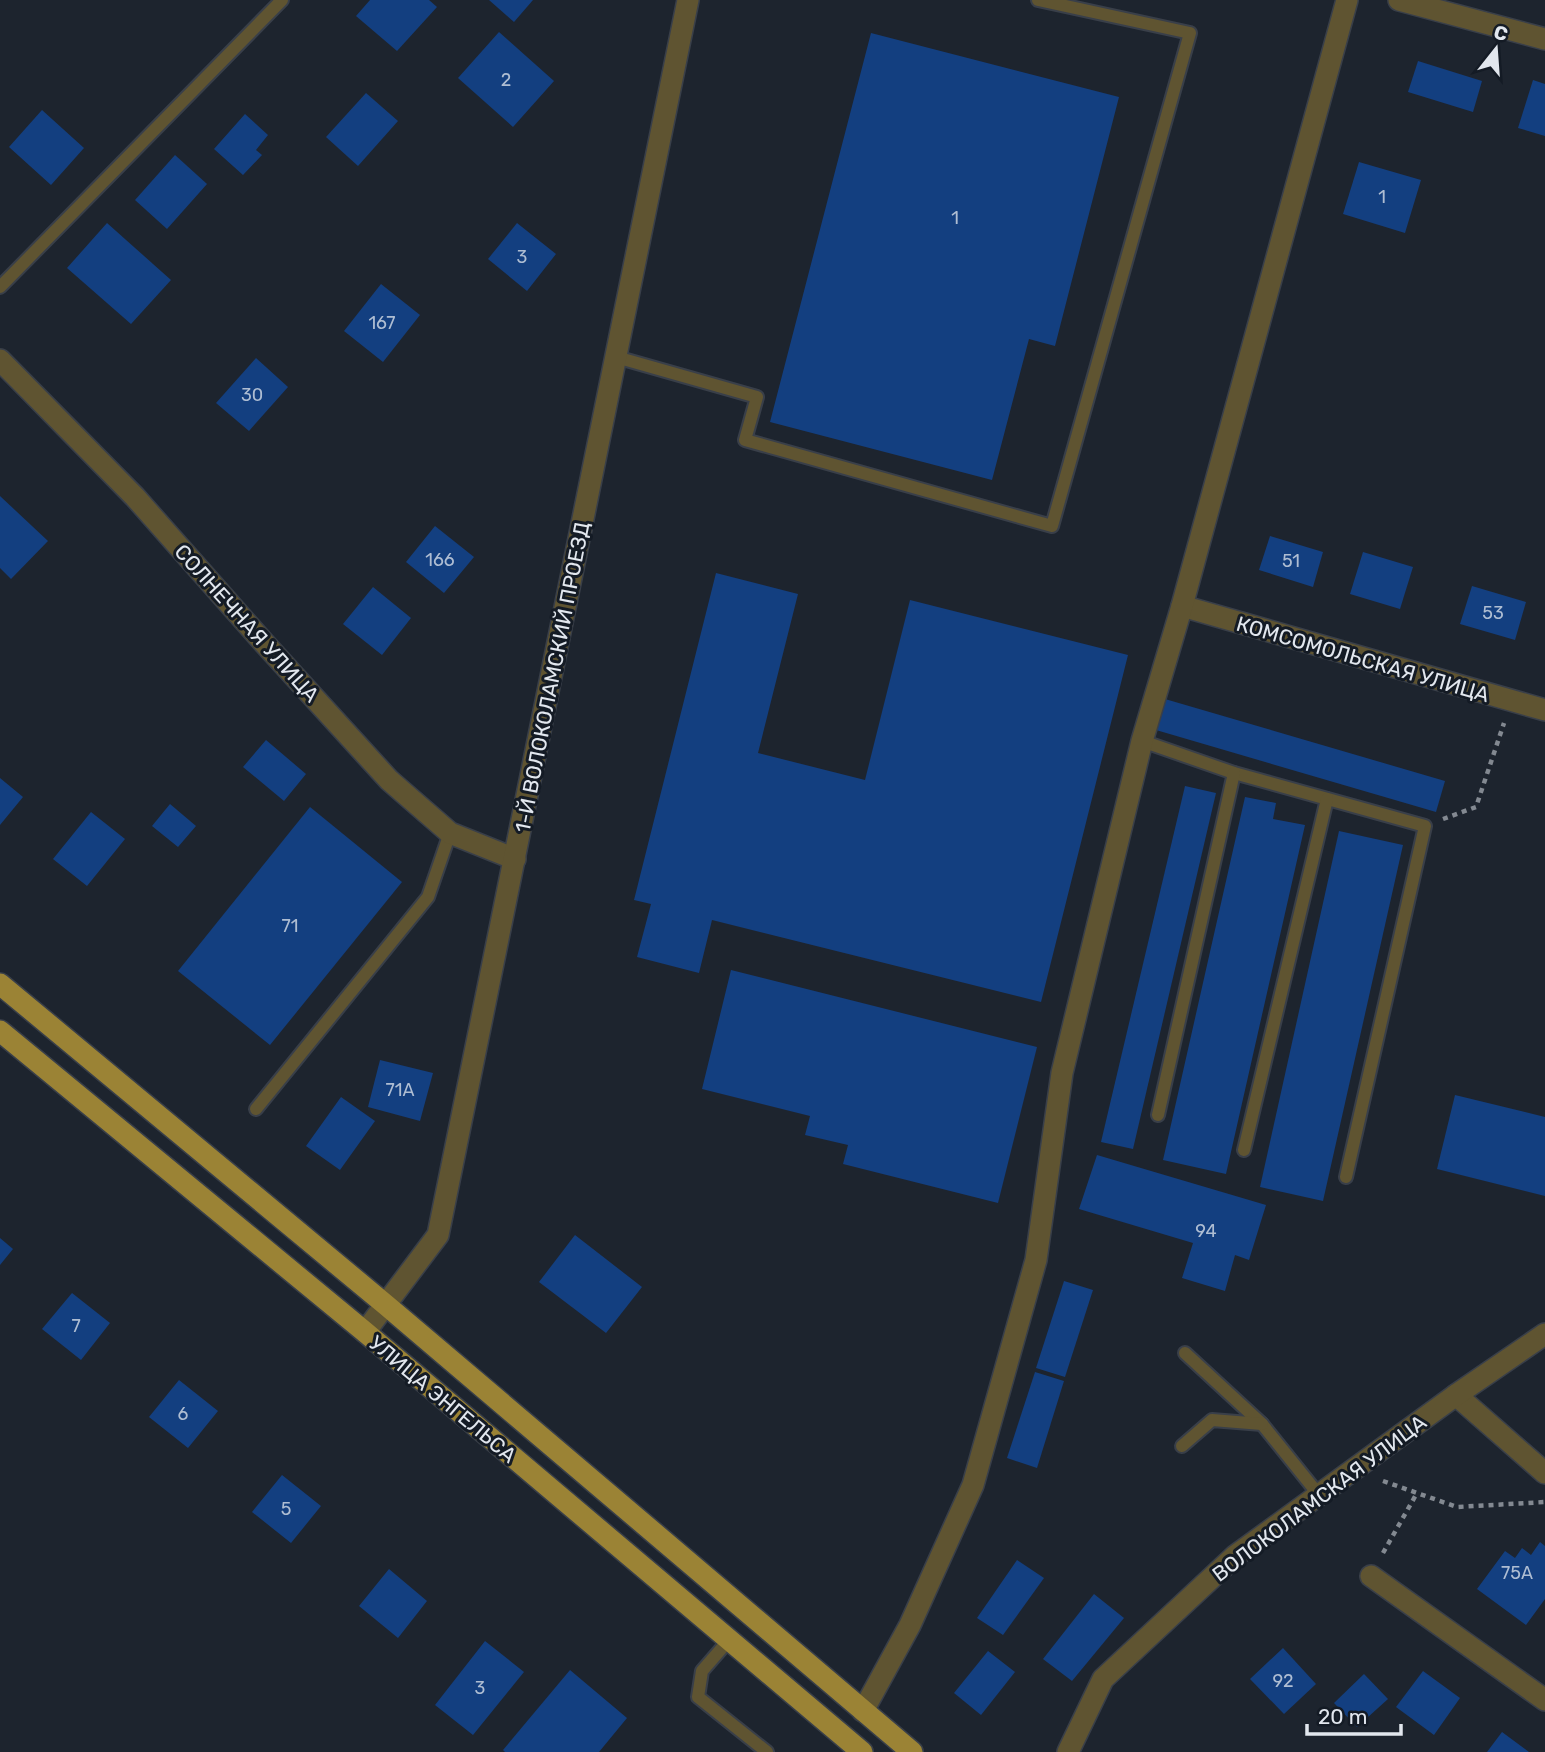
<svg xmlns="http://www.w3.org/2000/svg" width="1545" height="1752" viewBox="0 0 1545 1752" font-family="Rubik,sans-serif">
<rect width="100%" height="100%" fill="#1d242e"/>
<!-- building -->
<g fill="#133f80">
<polygon points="370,0 429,0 437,7 397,51 356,16"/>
<polygon points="489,0 533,0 514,22"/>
<polygon points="499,32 554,81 513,127 458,78"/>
<polygon points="871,33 1119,97 1055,346 1029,339 992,480 770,422"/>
<polygon points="1418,61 1482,81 1473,112 1408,92"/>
<polygon points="1533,80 1545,84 1545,136 1518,128"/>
<polygon points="366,93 398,121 358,166 326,137"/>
<polygon points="42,110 84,148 51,185 9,147"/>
<polygon points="245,114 268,135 256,150 262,155 243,175 214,149"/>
<polygon points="175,155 207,184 167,229 135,200"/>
<polygon points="1359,162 1421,180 1405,233 1343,214"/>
<polygon points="107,223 171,280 131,324 67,268"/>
<polygon points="517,223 556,254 527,291 488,259"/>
<polygon points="381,284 420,315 383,362 344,331"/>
<polygon points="256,358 288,387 249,431 216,403"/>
<polygon points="0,496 48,541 11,579 0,568"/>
<polygon points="435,526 474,557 444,593 406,562"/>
<polygon points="1270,536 1323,552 1313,587 1259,570"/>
<polygon points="1363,552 1413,567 1400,609 1350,594"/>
<polygon points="716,573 798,594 758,753 865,780 910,600 1128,655 1041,1002 712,920 699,973 637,957 651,904 634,900"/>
<polygon points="1472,586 1526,602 1515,640 1460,624"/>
<polygon points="373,587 411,618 382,655 343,624"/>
<polygon points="1165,699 1445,781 1436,812 1156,730"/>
<polygon points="266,740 306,774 284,801 243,767"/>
<polygon points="0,778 23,797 0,825"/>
<polygon points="1185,786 1216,793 1133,1149 1101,1142"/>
<polygon points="1245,797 1276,803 1273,819 1305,825 1226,1174 1163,1160"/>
<polygon points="170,804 196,826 178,847 152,826"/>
<polygon points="310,807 402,882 270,1045 178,971"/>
<polygon points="91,812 125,839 87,886 53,859"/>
<polygon points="1339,831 1403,845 1323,1201 1260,1187"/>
<polygon points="731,970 1037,1047 998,1203 843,1164 848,1145 805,1135 810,1116 702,1089"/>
<polygon points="380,1060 433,1073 420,1121 368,1107"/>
<polygon points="1455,1095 1545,1117 1545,1196 1437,1169"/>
<polygon points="341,1097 375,1121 340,1170 306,1146"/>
<polygon points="1097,1155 1266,1205 1249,1260 1235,1255 1225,1291 1182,1278 1193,1243 1079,1209"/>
<polygon points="575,1235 642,1287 606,1333 539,1282"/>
<polygon points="0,1238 13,1249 0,1265"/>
<polygon points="1064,1281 1093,1290 1065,1377 1036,1368"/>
<polygon points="72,1293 110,1323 81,1360 42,1329"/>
<polygon points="1035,1372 1064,1381 1037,1468 1007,1458"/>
<polygon points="179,1380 218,1411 188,1448 149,1417"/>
<polygon points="282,1475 321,1506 291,1543 252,1512"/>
<polygon points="1540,1542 1545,1546 1545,1599 1526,1625 1477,1589 1505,1551 1515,1558 1522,1548 1531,1555"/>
<polygon points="1017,1560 1044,1578 1003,1635 977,1618"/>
<polygon points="389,1569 427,1601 398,1638 359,1606"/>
<polygon points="1094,1594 1124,1618 1072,1681 1043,1659"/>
<polygon points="485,1641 524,1672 473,1735 435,1705"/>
<polygon points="1283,1648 1316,1684 1284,1714 1250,1679"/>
<polygon points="988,1651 1015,1672 981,1715 954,1693"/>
<polygon points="570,1670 627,1718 599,1752 505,1752 503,1750"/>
<polygon points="1423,1671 1460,1698 1434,1735 1396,1707"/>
<polygon points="1364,1674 1388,1699 1357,1727 1334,1703"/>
<polygon points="1502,1732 1529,1752 1487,1752"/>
</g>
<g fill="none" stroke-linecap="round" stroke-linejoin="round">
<!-- service casing -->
<g stroke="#393f49" stroke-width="16">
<g id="service">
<polyline points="0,287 282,0"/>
<polyline points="616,357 757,397 745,440 1052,526 1190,33 1038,0"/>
<polyline points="1142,741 1234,773 1425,826 1346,1177"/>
<polyline points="256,1109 428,897 450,833"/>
<polyline points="1158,1115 1234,773"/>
<polyline points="1244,1150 1327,799"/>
<polyline points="1185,1353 1262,1424 1319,1495"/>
<polyline points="1182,1446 1212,1420 1262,1424"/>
<polyline points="729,1640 702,1671 698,1697 767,1752"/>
</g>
</g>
<!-- minor casing -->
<g stroke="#393f49" stroke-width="24">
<g id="minor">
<polyline points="1399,0 1545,39"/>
<polyline points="0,360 135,497 265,644 389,780 450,833 515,859"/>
<polyline points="1182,606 1545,710"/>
<polyline points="365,1332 438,1235 688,0"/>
<polyline points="1456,1395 1545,1473"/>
<polyline points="1371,1576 1545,1700"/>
<polyline points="863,1711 910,1625 973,1485 1036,1260 1062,1073 1142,741 1182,606 1347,0"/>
<polyline points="1068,1752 1103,1679 1235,1556 1456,1395 1545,1334"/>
</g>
</g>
<!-- primary casing -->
<g stroke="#393f49" stroke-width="24">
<g id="primary">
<polyline points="0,984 386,1305 912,1752"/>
<polyline points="0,1031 365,1332 862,1752"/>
</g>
</g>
<!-- path -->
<g stroke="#838991" stroke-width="4.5" stroke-dasharray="5 5" stroke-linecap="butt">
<polyline points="1443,819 1476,807 1504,723"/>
<polyline points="1383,1481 1457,1507 1545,1502"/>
<polyline points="1383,1553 1417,1493"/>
</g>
<!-- service -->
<use href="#service" stroke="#5f5431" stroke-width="12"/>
<!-- minor -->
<use href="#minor" stroke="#5f5431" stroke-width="21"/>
<!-- primary -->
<use href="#primary" stroke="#9b8335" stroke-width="21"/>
</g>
<g text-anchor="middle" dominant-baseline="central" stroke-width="6" stroke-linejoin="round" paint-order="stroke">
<!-- number labels -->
<g font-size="18" fill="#aebdd2">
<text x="506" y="80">2</text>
<text x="1382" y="197">1</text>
<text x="955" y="218">1</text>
<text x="522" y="257">3</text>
<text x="382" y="323">167</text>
<text x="252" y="395">30</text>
<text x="440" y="560">166</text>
<text x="1291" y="561">51</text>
<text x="1493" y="613">53</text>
<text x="290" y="926">71</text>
<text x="400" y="1090">71А</text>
<text x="1206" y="1231">94</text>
<text x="76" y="1326">7</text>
<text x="183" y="1414">6</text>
<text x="286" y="1509">5</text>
<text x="1517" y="1573">75А</text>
<text x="1283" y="1681">92</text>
<text x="480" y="1688">3</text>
</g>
<!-- street labels -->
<g font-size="21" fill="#e2e7ee" stroke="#141b25">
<text transform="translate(247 623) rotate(48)">СОЛНЕЧНАЯ УЛИЦА</text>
<text transform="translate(1363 659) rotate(16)">КОМСОМОЛЬСКАЯ УЛИЦА</text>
<text transform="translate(552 677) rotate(-79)">1-Й ВОЛОКОЛАМСКИЙ ПРОЕЗД</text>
<text transform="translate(443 1399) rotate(40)">УЛИЦА ЭНГЕЛЬСА</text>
<text transform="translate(1319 1498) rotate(-37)">ВОЛОКОЛАМСКАЯ УЛИЦА</text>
</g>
</g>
<!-- north arrow -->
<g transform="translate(1496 49) rotate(17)" stroke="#141b25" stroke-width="5" paint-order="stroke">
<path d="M0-5L12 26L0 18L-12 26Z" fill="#e2e7ee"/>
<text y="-10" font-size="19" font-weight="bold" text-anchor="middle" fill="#e2e7ee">С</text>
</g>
<!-- scale -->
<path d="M1307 1724v10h94v-10" fill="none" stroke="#e2e7ee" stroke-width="3.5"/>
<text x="1318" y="1724" font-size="21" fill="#e2e7ee" stroke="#141b25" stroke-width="5" paint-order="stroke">20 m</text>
</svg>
